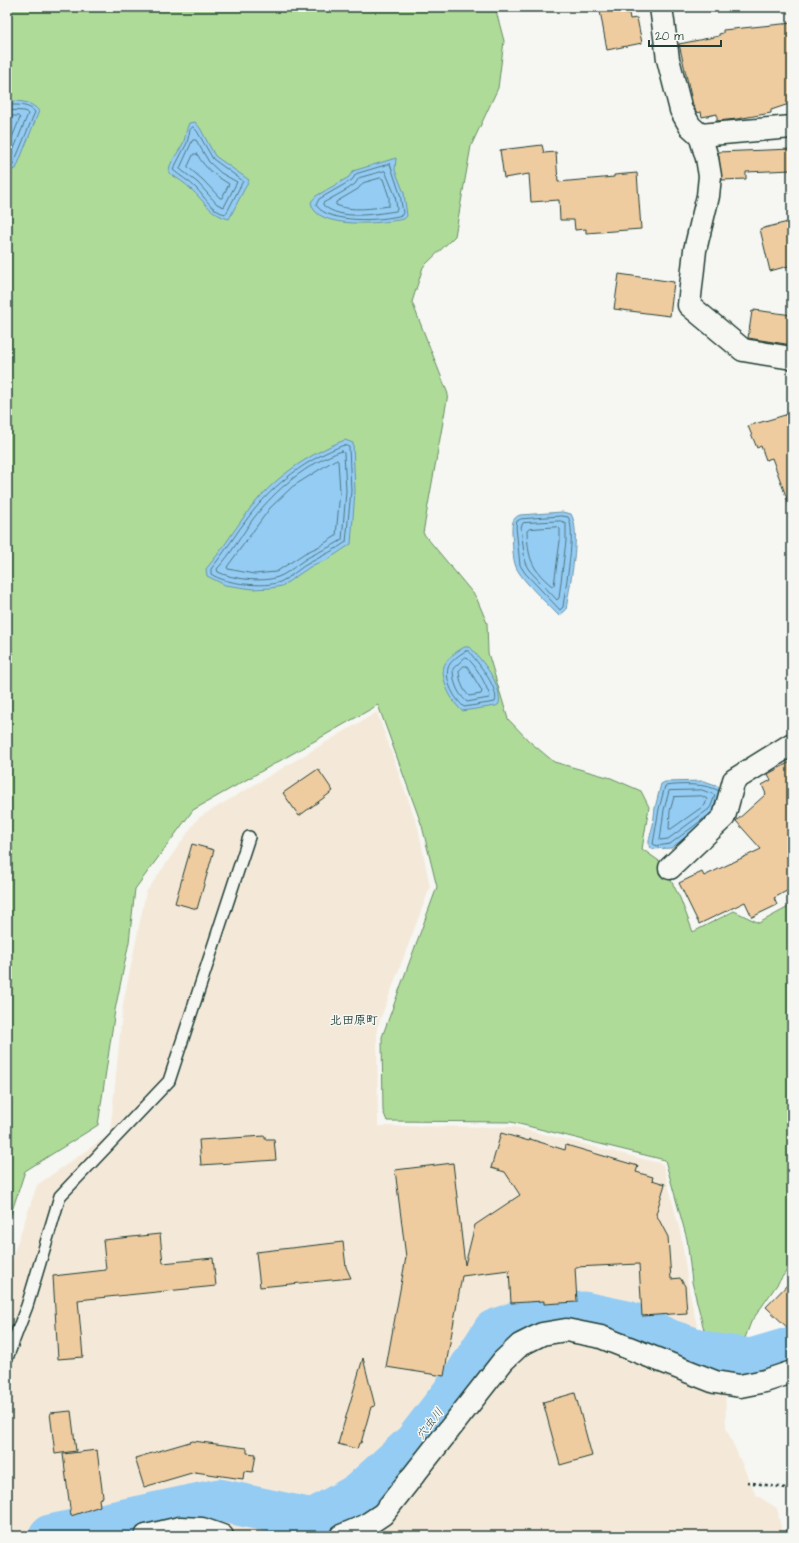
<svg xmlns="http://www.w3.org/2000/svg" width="799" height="1543" viewBox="0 0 799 1543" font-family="'Architects Daughter','Klee One',sans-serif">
<rect width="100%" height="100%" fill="#f6f6f2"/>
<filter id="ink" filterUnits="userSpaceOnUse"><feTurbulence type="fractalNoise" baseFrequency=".025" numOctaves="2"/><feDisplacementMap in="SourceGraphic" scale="8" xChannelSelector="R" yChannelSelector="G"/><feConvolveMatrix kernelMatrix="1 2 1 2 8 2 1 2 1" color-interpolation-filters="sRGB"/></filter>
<g filter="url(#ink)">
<!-- built -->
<polygon fill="#f4e9d9" points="377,712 418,827 430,887 377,1028 378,1126 515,1127 663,1164 681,1235 688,1284 705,1364 725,1363 726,1428 756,1495 777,1508 783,1536 7,1536 7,1273 37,1185 110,1134 123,1004 146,892 198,818"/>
<!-- green -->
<polygon fill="#afdb99" stroke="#678c66" points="7,7 495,7 504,41 498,88 471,146 455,236 423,267 412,302 448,394 423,533 476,597 487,623 488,653 508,719 529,741 554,762 611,778 641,791 649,807 642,849 662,863 680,898 693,932 734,911 759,923 792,905 792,1263 751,1322 745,1338 726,1345 706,1338 692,1282 687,1239 665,1160 511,1122 387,1121 383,1111 382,1037 437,887 422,826 378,705 193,810 135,889 129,942 115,1010 98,1125 25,1171 7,1226"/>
<!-- water -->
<g fill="#95ccf4" stroke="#6693a7">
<path d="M 7,101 C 19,101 31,101 39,111 L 16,169 L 7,171 Z"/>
<path d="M 195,122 L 200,128 L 215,156 L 249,180 L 229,219 C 211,215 204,201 192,190 C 185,183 177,178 169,173 C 168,162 180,152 184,141 C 186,135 186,129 189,123 Z"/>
<path d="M 396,158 L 395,170 L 404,193 L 407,216 L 404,219 C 385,223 314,231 311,202 L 316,196 L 349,177 L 353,171 Z"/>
<path d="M 345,440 L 353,443 L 355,491 L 351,544 L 327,560 L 313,565 L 282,586 L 271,588 L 253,589 L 225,585 L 207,576 L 206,569 C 221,552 232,533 246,514 C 271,480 306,455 345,440 Z"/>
<path d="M 562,512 L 571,514 C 582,533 569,587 566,610 L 559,616 C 548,604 522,581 516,567 C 512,557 513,543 512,532 C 512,524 512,518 520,515 Z"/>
<path d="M 465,647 L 470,647 C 482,661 502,683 499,704 L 496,706 L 462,711 C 452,702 440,680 444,666 C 447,658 458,650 465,647 Z"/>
<polygon points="704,781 716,785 726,792 715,816 671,848 652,849 649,846 649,840 653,825 655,808 661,784 665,782"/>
</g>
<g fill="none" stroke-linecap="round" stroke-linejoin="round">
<!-- shore -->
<g stroke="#4e7681" stroke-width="1">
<path d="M 7,105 C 16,105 29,104 35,112 L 13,165 L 7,167"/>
<polyline points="7,110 25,111 28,114 9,161 7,162"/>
<polyline points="7,116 18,116 20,118 7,150"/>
<path d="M 193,127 L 197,131 L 213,159 L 243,181 L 226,214 C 213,213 204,196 196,188 C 189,181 180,176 173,170 L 187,143 L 190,130 Z"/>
<polygon points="193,140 196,140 209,162 221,173 237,182 224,207 217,204 198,183 180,169"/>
<path d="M 194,154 L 197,154 C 206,170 215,175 229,184 L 222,198 L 220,198 L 203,180 L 188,167 Z"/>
<path d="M 390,164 L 400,194 L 403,213 L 402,215 C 382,221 328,224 316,205 L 319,199 L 352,180 L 356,174 Z"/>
<path d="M 385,171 L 395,195 L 397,209 L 396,211 C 374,214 341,221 323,205 L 323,203 L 348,189 L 355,184 L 359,178 Z"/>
<path d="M 381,178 L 383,179 L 389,197 L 389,206 C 374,208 351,212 336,205 L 336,202 L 358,189 L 363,183 Z"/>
<path d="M 344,445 L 349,447 L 351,491 L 346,542 C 335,550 324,555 311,562 C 300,567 292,577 280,582 C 264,588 225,584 211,574 L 211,569 C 225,552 236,533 250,515 C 275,483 307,459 344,445 Z"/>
<path d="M 342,451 L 344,453 L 346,491 L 342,540 C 331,547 320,551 309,557 C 298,563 289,573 278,577 C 263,583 232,579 218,572 L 217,569 C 231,554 241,536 253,519 C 275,490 307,463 342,451 Z"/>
<polygon points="335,460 337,460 338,461 340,491 336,536 320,546 305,553 276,572 254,574 228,569 227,567 270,508 292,487"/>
<path d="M 562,516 L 568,517 C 577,530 565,589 563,607 L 560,610 L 525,573 L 520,565 L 516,527 L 517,521 L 521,519 Z"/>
<polygon points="561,521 566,523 566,541 559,598 557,600 529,570 525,563 521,527 523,523"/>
<path d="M 558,527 L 560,529 L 560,541 L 554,585 L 552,586 C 531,569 528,557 527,531 L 529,529 Z"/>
<path d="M 466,651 L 469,651 L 471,654 C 479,664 500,690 495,702 L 464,707 C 454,698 445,682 448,668 C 450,661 460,654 466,651 Z"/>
<path d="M 466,657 C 477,666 485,683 490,696 L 489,698 L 467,702 C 457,693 453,682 453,669 Z"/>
<path d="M 464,666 L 467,666 L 482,691 L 481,694 L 469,696 C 462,689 460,681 459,671 Z"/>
<polygon points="702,790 715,795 711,806 709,809 668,839 660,840 664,810 669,791"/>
<polygon points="702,796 707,799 705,805 671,829 669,829 670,811 674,797"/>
<path d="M 706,817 L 670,844 L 657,846 L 653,844 L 659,809 L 665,786 C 679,784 707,783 719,791"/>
</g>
<!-- river -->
<polyline stroke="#95ccf4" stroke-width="43" points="50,1536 219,1500 313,1520 359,1494 415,1443 459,1386 494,1331 532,1317 584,1313 627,1322 670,1341 710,1354 751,1360 792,1348"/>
</g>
<!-- building -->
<g fill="#efcca0" stroke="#1f3d34">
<polygon points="623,7 624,14 629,13 630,19 637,18 642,43 607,50 600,11"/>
<polygon points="792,23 792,103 771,110 771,113 737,119 717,121 717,114 702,117 701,112 697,113 693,105 679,44 719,36 719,34 723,33 723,30"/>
<polygon points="542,145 544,153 556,152 558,182 614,177 614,175 637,173 641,229 586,233 586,229 575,230 574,220 560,220 559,200 531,202 529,174 504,178 500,150"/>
<polygon points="792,149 792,170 746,172 746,179 722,180 718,152"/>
<polygon points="792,221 792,265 770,271 760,229"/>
<polygon points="619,274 674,282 670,316 614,309"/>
<polygon points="754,310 792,315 792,345 748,338 752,311 754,312"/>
<polygon points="792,413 792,506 790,507 772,458 766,460 761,446 757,448 748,426"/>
<polygon points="792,761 792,888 774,898 777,905 752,917 745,902 699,924 679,883 702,872 704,876 761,849 736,821 766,794 762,785 771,780 768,774"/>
<polygon points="318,769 333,791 299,816 283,793"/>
<polygon points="192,844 214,850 197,909 175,903"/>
<polygon points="501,1133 529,1141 530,1139 565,1150 566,1145 638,1166 636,1172 653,1177 652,1180 665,1184 656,1214 668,1237 671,1279 680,1278 685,1286 687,1313 642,1316 639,1264 575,1267 577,1302 544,1304 544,1301 511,1303 509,1270 462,1276 444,1376 386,1367 406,1257 395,1170 453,1163 465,1265 475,1225 520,1195 505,1172 491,1168"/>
<polygon points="265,1136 265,1139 274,1139 276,1160 201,1165 199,1140"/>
<polygon points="160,1234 163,1263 213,1258 216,1286 78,1300 83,1357 58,1359 53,1276 106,1270 103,1240"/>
<polygon points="343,1242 346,1267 351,1278 260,1287 256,1252"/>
<polygon points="792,1280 792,1332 766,1307"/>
<polygon points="363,1358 375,1406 371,1407 361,1443 359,1443 357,1449 338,1444"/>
<polygon points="575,1393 592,1456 560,1465 543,1402"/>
<polygon points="71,1411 76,1451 55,1454 50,1413"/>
<polygon points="193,1441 247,1448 247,1453 256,1454 253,1472 244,1471 243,1479 195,1472 144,1487 135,1458"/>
<polygon points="97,1450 103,1497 99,1499 100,1506 71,1516 63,1454"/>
</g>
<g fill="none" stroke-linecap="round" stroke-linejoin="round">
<!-- service casing -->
<g stroke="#1f3d34" stroke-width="14">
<polyline id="service" points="7,1358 27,1306 60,1196 169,1081 249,837"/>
</g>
<!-- minor casing -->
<g stroke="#1f3d34" stroke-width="25">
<g id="minor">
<polyline points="661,7 668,59 681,110 690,126 700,135 707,158 710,176 708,196 695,250 689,305 743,350 792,358"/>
<polyline points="700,135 792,127"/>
<polyline points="670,868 724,817 734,780 792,744"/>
</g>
</g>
<!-- tertiary casing -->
<g stroke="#1f3d34" stroke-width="25">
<g id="tertiary">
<polyline points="146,1536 180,1528 202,1529 222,1536"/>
<polyline points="341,1536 365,1526 383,1514 503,1361 520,1345 542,1334 566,1330 601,1337 715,1382 740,1386 765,1381 792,1372"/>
</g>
</g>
<!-- path -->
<polyline stroke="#1f3d34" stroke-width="2.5" stroke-dasharray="3 3" stroke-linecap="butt" points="747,1482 792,1489"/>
<!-- service -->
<use href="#service" stroke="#f6f6f2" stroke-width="11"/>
<!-- minor -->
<use href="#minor" stroke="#f6f6f2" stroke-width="22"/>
<!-- tertiary -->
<use href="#tertiary" stroke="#f6f6f2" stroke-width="22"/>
</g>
</g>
<g text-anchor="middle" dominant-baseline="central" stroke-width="3" stroke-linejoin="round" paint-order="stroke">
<!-- neighbourhood labels -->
<g font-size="12" font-weight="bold" fill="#1f3d34" stroke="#f6f6f2">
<text x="354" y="1020">北田原町</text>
</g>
<!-- water labels -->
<g font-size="12" font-style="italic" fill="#375a5a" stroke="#f6f6f2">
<text transform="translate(430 1424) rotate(-53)">穴虫川</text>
</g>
</g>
<!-- margin -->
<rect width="799" height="1543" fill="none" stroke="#f6f6f2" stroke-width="24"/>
<rect x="12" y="12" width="775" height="1519" fill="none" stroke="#1f3d34" stroke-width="1.5" filter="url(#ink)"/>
<!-- scale -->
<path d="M649 40v6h72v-6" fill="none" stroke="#1f3d34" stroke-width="2"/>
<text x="655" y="40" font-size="12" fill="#1f3d34" stroke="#f6f6f2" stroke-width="3" paint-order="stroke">20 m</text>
</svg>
